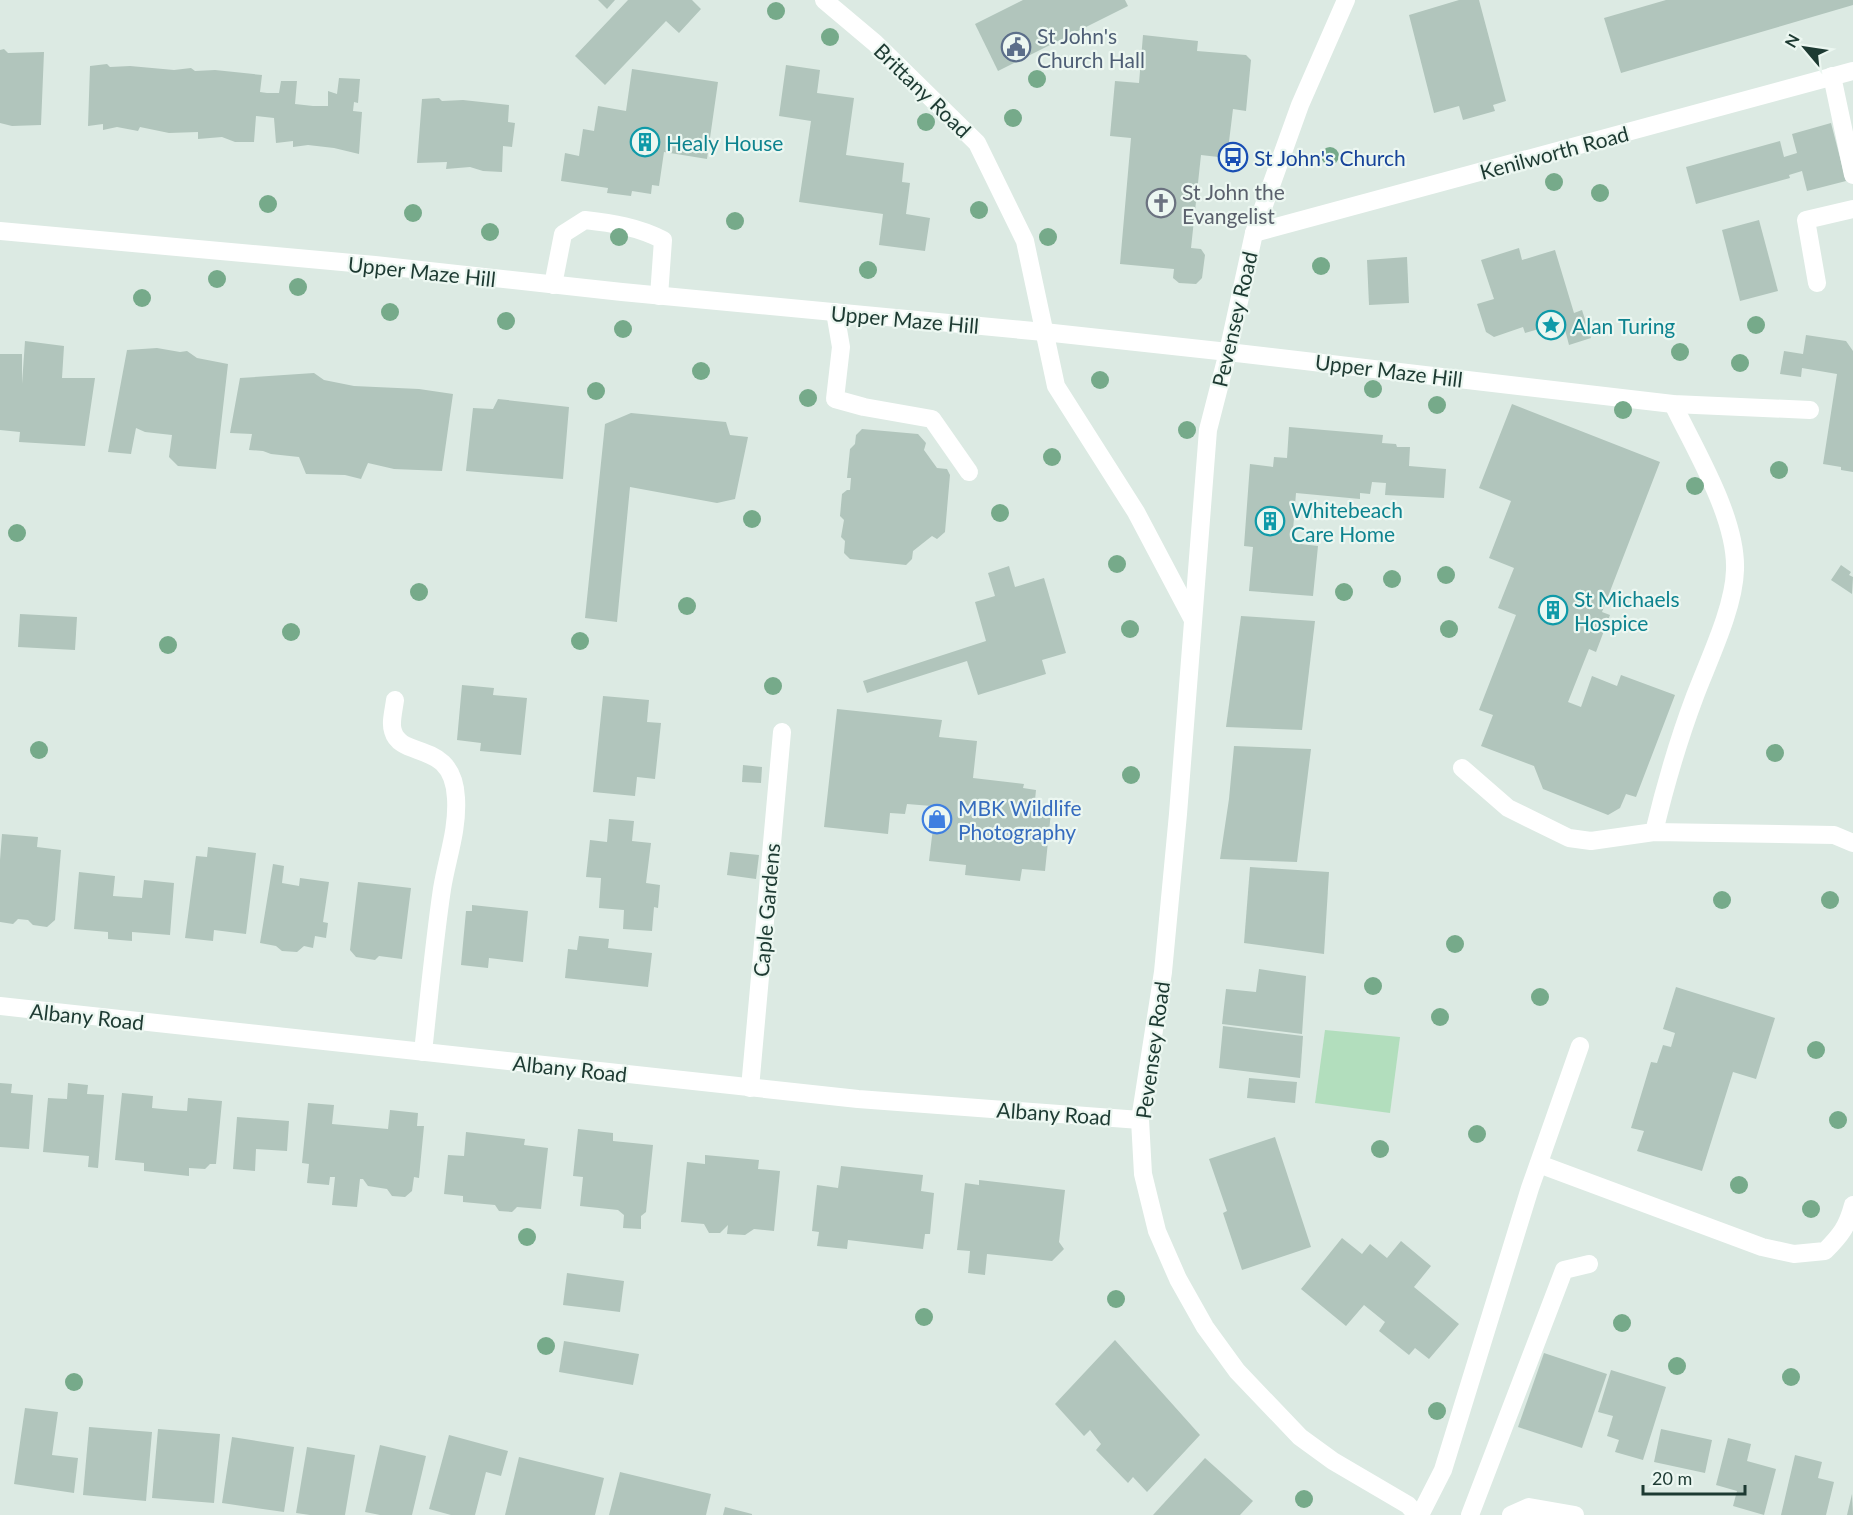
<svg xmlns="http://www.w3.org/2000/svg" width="1853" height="1515" viewBox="0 0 1853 1515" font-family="Lato,sans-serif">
<rect width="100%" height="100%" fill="#dceae3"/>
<!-- green -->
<polygon fill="#b2debd" points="1325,1030 1400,1037 1390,1113 1315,1103"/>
<!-- building -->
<g fill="#b1c5bc">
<polygon points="598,0 615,0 607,9"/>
<polygon points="628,0 692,0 701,9 679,33 666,21 605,85 575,56"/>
<polygon points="1023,0 1125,0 1128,6 998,71 975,24"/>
<polygon points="1459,0 1479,0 1506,101 1493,105 1495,111 1463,120 1459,106 1434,113 1409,15"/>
<polygon points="1666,0 1853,0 1853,5 1621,73 1604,18"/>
<polygon points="1143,35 1198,41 1197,51 1246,55 1251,60 1246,111 1233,109 1227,158 1201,155 1191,248 1201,249 1205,255 1202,278 1196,284 1179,283 1173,278 1174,269 1120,264 1131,138 1110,136 1115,81 1139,83"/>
<polygon points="4,49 8,53 44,52 41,125 12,126 0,123 0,50"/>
<polygon points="107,64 110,67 130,66 174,70 191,68 195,71 215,70 262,75 260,92 267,93 279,93 281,81 297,81 295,104 313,106 328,106 328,91 337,94 339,78 360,79 358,103 354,102 353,111 362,112 359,154 334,148 308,145 293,147 293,141 276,143 274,118 256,116 254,142 235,142 222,137 198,139 198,132 169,133 140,127 138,131 117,127 103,130 103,124 88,126 90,66"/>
<polygon points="786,65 820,70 817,93 854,98 846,155 904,163 902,182 910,183 906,214 930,218 925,251 879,245 883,214 799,202 811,121 779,116"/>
<polygon points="632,69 718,82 707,159 664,152 659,186 652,185 651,194 632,191 631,196 607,193 608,188 561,181 565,153 579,156 583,129 594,131 598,106 626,111"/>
<polygon points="439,98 442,101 463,100 509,105 508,122 515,123 512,147 503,146 502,172 483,171 470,167 446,169 447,162 417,163 422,99"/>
<polygon points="1831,123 1846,181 1807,191 1802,171 1789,175 1790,178 1696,204 1686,167 1780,141 1784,157 1797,153 1792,134"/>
<polygon points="1759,220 1778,291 1740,301 1722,230"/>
<polygon points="1519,248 1522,260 1555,250 1574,313 1582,310 1591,338 1569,345 1563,322 1525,333 1523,327 1494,337 1486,332 1477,304 1494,299 1481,260"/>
<polygon points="1407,257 1409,303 1369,305 1367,260"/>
<polygon points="1806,335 1846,341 1853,351 1853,472 1841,470 1841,467 1823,464 1837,374 1802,368 1801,377 1780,374 1784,351 1803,354"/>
<polygon points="25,341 64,346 62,378 95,378 85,446 19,442 20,432 0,430 0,354 22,354 22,384"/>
<polygon points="157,348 180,352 187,351 197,358 228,364 216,469 178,466 169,457 172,435 145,432 136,428 131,454 108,452 127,350"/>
<polygon points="314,373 324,380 354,386 419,389 453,394 442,471 394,469 368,463 361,479 345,475 306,474 299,457 271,454 263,451 249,450 252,434 230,433 240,378"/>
<polygon points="498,399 569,407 563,479 466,471 473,408 493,409"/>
<polygon points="1512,404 1660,462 1602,612 1610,615 1596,652 1589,649 1568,702 1581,707 1592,676 1617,686 1621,675 1675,695 1636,797 1626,794 1620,808 1608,815 1543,789 1534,766 1481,746 1493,715 1479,710 1516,615 1498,608 1514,568 1489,558 1511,501 1479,488"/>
<polygon points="631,413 726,422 730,435 748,437 735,499 717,503 630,487 617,622 585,618 605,424"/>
<polygon points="1289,427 1383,435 1382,443 1396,444 1397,447 1410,447 1409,466 1446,469 1444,498 1385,495 1386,483 1372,482 1370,494 1360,493 1360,499 1296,493 1292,543 1318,546 1313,596 1249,591 1253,547 1244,546 1250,464 1273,467 1274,457 1287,458"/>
<polygon points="862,429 918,434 926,443 924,450 937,468 947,469 950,475 945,532 937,539 932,536 913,551 912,559 906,565 850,559 844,553 845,541 841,537 844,520 840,516 842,494 847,490 850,490 851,478 847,478 850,449 855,444 856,435"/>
<polygon points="1841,565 1851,572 1849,575 1853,577 1852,594 1831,580"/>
<polygon points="1009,566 1015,587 1044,578 1066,653 1042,660 1046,674 978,695 967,661 867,693 863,681 986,641 975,602 995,596 988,573"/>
<polygon points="20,614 77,617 75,650 18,647"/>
<polygon points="1241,616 1315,621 1302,730 1226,727"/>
<polygon points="462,685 494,688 493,695 527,698 521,755 480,751 481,743 457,740"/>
<polygon points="603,696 649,700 647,722 661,723 655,779 637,777 635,796 593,792"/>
<polygon points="837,709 942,720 939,737 977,741 973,778 1024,784 1023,788 1036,790 1034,810 1051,812 1045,871 1022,869 1020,881 965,875 966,865 929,861 933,828 941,829 944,807 907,804 905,814 890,813 888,834 824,827"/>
<polygon points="1234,746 1311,749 1297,862 1220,859 1229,799"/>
<polygon points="743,765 762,767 761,783 742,782"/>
<polygon points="609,819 634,821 632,841 651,843 646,883 660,885 658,908 654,907 652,931 623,929 624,910 599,908 601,878 586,877 590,840 607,842"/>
<polygon points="2,834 38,837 37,847 61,850 55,920 47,927 33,925 28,920 18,919 13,924 0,922 0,860"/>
<polygon points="208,847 256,853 246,934 214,930 213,941 185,938 196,856 207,857"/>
<polygon points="730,852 759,855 756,879 727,875"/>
<polygon points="273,864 284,866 282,883 299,886 300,878 329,882 323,922 328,923 326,938 315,936 313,948 304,946 297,952 282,951 276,946 260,943"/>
<polygon points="1250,867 1329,872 1324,954 1244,943"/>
<polygon points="79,872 115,876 113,896 142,898 144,880 174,883 170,935 132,932 132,941 108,939 108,932 74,929"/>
<polygon points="358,882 411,888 402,959 379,956 375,960 356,957 350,950"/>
<polygon points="472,905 528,911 523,962 489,958 488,968 461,965 466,911 472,911"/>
<polygon points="579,936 609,939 608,948 652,953 648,987 565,978 568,949 577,950"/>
<polygon points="1259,969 1306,976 1302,1034 1222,1024 1226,989 1256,992"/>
<polygon points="1676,987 1775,1018 1756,1079 1733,1072 1702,1171 1637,1151 1644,1131 1631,1128 1651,1062 1657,1063 1663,1045 1671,1047 1675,1033 1663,1029"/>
<polygon points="1223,1026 1303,1036 1300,1078 1219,1068"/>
<polygon points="1249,1078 1297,1082 1295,1103 1247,1098"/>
<polygon points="0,1083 12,1084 11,1093 33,1095 29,1149 0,1147"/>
<polygon points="68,1083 88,1085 87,1094 104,1095 98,1168 88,1167 89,1156 43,1152 48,1098 67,1099"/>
<polygon points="122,1093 153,1096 152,1108 172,1110 187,1111 188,1098 222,1101 216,1164 210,1164 205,1169 189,1168 189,1176 144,1171 144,1163 115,1160"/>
<polygon points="308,1103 334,1105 332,1124 388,1129 390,1110 418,1113 417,1126 424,1126 419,1178 414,1177 412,1191 405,1197 392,1196 387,1189 368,1186 363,1179 360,1179 357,1207 332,1205 335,1177 330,1177 329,1185 307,1183 309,1164 302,1163"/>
<polygon points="237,1117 289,1121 287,1151 256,1149 255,1171 233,1169"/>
<polygon points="578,1129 613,1133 613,1141 653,1145 646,1212 641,1216 641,1229 623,1228 624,1215 618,1210 580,1206 583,1177 573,1176"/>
<polygon points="466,1132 525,1139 524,1145 548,1148 541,1209 517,1207 512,1212 499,1211 495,1205 463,1202 463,1196 444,1194 448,1155 464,1156"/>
<polygon points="1275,1137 1311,1247 1242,1270 1223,1213 1227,1211 1209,1159"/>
<polygon points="705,1155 759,1160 758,1169 780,1171 774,1231 754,1229 745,1235 727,1234 728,1225 720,1233 709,1233 704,1224 681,1222 687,1162 705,1164"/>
<polygon points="841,1166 923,1175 921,1191 934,1193 930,1234 925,1234 923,1249 848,1240 847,1249 817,1246 819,1232 812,1231 817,1185 838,1188"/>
<polygon points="979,1180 1065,1190 1059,1242 1064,1249 1052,1261 987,1254 985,1275 968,1273 970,1251 957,1250 965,1183 979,1185"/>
<polygon points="1342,1238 1362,1254 1370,1244 1387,1258 1401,1241 1431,1266 1414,1287 1459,1324 1429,1359 1415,1348 1409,1355 1379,1331 1385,1322 1364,1305 1346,1326 1301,1289"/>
<polygon points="567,1273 624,1281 620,1312 563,1305"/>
<polygon points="1115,1340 1200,1435 1147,1492 1133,1477 1128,1483 1096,1450 1101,1444 1090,1430 1084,1436 1055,1404"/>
<polygon points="564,1341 639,1354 633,1385 559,1372"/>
<polygon points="1544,1353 1607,1374 1582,1448 1518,1427"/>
<polygon points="1611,1370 1666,1387 1643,1460 1615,1452 1619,1440 1607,1436 1613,1416 1598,1412"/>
<polygon points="25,1408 58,1412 52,1455 78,1458 74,1493 14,1484"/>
<polygon points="89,1427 152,1432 146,1501 83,1495"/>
<polygon points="158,1429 220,1434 214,1503 152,1498"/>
<polygon points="1661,1429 1712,1440 1705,1473 1654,1462"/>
<polygon points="449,1435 508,1451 501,1476 486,1472 475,1515 451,1515 429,1509"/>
<polygon points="232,1437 294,1447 284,1512 222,1503"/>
<polygon points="1728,1438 1751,1444 1747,1461 1776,1469 1764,1515 1733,1506 1737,1491 1716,1485"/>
<polygon points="380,1445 426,1456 412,1515 380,1515 365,1512"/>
<polygon points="307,1447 355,1455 345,1515 310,1515 296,1513"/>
<polygon points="1795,1455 1822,1462 1818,1478 1834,1482 1826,1515 1781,1515"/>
<polygon points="519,1457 604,1478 595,1515 505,1515"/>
<polygon points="1205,1458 1253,1501 1240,1515 1153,1515"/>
<polygon points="620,1472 711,1494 706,1515 609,1515"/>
<polygon points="1852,1494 1853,1515 1847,1515"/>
<polygon points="725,1507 752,1514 752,1515 723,1515"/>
</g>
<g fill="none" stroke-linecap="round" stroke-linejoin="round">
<!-- minor -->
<g stroke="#fff" stroke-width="18">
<polyline points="824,0 875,43 977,143 1025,241 1056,386 1136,512 1192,618"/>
<polyline points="1346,0 1300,105 1254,233 1228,352 1208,430 1178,814 1163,972 1140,1120 1143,1174 1157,1231 1178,1279 1205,1327 1237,1371 1300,1437 1333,1461 1408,1505 1417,1515"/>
<polyline points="1832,76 1853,175"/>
<polyline points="0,231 375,265 622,292 1044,332 1228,352 1673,404 1810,410"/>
<polyline points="1254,233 1853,71"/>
<polyline points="1817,283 1806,220 1853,209"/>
<path d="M 553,285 L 563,234 L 585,220 C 612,223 638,227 663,240 L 659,296"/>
<polyline points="835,312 841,347 835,399 864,407 932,419 969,472"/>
<path d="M 395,700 C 394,709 390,723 393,731 C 401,760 453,739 456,798 C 458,830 447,858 442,889 C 434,943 429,998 423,1052"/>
<polyline points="1462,768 1508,808 1569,838 1591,841 1654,832 1834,835 1853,843"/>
<path d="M 1654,832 C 1665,786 1678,741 1695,696 C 1709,659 1734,608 1735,570 C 1737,518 1695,450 1673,404"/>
<polyline points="0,1006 858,1099 1140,1120"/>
<polyline points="750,1088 782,732"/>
<path d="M 1539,1164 L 1762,1247 L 1794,1254 L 1825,1251 C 1841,1235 1847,1227 1853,1205"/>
<polyline points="1420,1515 1443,1470 1530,1188 1580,1046"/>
<polyline points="1470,1515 1564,1270 1589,1264"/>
<polyline points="1511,1515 1529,1507 1575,1515"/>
</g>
</g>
<!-- trees -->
<g fill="#76aa8a">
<circle cx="776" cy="11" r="9"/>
<circle cx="830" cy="37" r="9"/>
<circle cx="1037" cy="79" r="9"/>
<circle cx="1013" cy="118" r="9"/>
<circle cx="926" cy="122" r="9"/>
<circle cx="1330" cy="156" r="9"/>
<circle cx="1554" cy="182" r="9"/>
<circle cx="1600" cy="193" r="9"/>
<circle cx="268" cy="204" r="9"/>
<circle cx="979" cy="210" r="9"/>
<circle cx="413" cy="213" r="9"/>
<circle cx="735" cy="221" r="9"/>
<circle cx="490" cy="232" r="9"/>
<circle cx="619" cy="237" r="9"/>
<circle cx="1048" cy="237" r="9"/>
<circle cx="1321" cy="266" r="9"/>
<circle cx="868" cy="270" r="9"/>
<circle cx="217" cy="279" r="9"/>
<circle cx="298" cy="287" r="9"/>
<circle cx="142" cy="298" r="9"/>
<circle cx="390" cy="312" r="9"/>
<circle cx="506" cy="321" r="9"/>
<circle cx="1756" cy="325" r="9"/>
<circle cx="623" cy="329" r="9"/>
<circle cx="1680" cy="352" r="9"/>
<circle cx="1740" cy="363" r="9"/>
<circle cx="701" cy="371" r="9"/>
<circle cx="1100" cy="380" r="9"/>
<circle cx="1373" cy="389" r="9"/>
<circle cx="596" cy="391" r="9"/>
<circle cx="808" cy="398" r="9"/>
<circle cx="1437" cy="405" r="9"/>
<circle cx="1623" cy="410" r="9"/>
<circle cx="1187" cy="430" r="9"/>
<circle cx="1052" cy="457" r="9"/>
<circle cx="1779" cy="470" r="9"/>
<circle cx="1695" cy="486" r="9"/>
<circle cx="1000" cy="513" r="9"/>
<circle cx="752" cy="519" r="9"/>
<circle cx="17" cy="533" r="9"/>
<circle cx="1117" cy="564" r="9"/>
<circle cx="1446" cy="575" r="9"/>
<circle cx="1392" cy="579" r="9"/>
<circle cx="419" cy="592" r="9"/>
<circle cx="1344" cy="592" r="9"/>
<circle cx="687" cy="606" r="9"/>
<circle cx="1130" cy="629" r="9"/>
<circle cx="1449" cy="629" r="9"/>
<circle cx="291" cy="632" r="9"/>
<circle cx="580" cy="641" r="9"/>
<circle cx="168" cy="645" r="9"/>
<circle cx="773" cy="686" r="9"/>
<circle cx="39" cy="750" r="9"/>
<circle cx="1775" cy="753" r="9"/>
<circle cx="1131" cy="775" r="9"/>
<circle cx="1722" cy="900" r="9"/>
<circle cx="1830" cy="900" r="9"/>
<circle cx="1455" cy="944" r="9"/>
<circle cx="1373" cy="986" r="9"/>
<circle cx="1540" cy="997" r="9"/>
<circle cx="1440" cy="1017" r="9"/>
<circle cx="1816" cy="1050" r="9"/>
<circle cx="1838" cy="1120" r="9"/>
<circle cx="1477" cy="1134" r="9"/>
<circle cx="1380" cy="1149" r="9"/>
<circle cx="1739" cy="1185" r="9"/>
<circle cx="1811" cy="1209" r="9"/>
<circle cx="527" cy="1237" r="9"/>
<circle cx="1116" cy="1299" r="9"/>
<circle cx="924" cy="1317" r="9"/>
<circle cx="1622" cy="1323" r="9"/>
<circle cx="546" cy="1346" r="9"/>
<circle cx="1677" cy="1366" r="9"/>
<circle cx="1791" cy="1377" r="9"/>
<circle cx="74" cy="1382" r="9"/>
<circle cx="1437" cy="1411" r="9"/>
<circle cx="1304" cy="1499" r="9"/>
</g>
<!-- icons -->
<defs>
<g id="civic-ring" transform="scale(1.5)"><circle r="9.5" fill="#ecf7f1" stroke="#5c6f8a" stroke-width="1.5"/><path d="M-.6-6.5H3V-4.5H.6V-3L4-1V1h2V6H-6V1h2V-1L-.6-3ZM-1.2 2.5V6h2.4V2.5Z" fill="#5c6f8a"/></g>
<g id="building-ring" transform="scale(1.5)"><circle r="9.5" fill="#ecf7f1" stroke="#0f9aa8" stroke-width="1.5"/><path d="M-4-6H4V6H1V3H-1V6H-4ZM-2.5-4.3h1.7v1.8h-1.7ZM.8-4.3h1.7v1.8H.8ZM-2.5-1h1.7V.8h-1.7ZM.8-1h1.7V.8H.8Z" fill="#0f9aa8"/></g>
<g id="bus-ring" transform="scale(1.5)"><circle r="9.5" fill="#ecf7f1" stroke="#1a4fb4" stroke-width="1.5"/><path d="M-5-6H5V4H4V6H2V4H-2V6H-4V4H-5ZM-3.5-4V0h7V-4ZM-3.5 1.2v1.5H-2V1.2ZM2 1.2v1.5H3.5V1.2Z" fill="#1a4fb4"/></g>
<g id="church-ring" transform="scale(1.5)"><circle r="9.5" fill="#ecf7f1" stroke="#6b7280" stroke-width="1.5"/><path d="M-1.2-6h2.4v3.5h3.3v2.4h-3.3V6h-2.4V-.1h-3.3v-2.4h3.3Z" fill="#6b7280"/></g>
<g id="sight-ring" transform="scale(1.5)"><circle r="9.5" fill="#ecf7f1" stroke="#0f9aa8" stroke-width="1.5"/><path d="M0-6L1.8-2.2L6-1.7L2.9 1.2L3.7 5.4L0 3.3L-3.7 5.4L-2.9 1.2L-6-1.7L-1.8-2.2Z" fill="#0f9aa8"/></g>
<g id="shop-ring" transform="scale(1.5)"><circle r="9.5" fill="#ecf7f1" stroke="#3f7fe0" stroke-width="1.5"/><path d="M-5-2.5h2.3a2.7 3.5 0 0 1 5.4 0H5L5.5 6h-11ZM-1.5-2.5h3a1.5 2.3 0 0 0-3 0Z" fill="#3f7fe0"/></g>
</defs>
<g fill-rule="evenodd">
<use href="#civic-ring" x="1016" y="47"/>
<use href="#building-ring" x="645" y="142"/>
<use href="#bus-ring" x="1233" y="157"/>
<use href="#church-ring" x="1161" y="203"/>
<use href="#sight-ring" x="1551" y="325"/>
<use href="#building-ring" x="1270" y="521"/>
<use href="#building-ring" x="1553" y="610"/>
<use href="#shop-ring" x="937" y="819"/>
</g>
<g text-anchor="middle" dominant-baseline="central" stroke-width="4.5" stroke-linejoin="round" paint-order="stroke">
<!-- service labels -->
<g font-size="21" fill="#4e5e75" stroke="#ecf7f1" text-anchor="start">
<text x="1037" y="35">St John's<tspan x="1037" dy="24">Church Hall</tspan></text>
</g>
<!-- street labels -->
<g font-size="21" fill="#1d3a32" stroke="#ecf7f1">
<text transform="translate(923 90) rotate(44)">Brittany Road</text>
<text transform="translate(1554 152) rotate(-15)">Kenilworth Road</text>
<text transform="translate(422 271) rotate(6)">Upper Maze Hill</text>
<text transform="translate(905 319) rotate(5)">Upper Maze Hill</text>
<text transform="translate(1234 319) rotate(-77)">Pevensey Road</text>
<text transform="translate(1389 370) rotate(7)">Upper Maze Hill</text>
<text transform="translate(766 910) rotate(-85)">Caple Gardens</text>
<text transform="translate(87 1016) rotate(6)">Albany Road</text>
<text transform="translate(1152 1050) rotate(-82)">Pevensey Road</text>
<text transform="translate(570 1068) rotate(6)">Albany Road</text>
<text transform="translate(1054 1113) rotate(4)">Albany Road</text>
</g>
<!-- culture labels -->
<g font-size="21" fill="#0d838f" stroke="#ecf7f1" text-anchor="start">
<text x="666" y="142">Healy House</text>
<text x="1572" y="325">Alan Turing</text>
<text x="1291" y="509">Whitebeach<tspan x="1291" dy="24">Care Home</tspan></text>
<text x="1574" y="598">St Michaels<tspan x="1574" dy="24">Hospice</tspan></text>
</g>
<!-- transit labels -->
<g font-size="21" fill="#164399" stroke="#ecf7f1" text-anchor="start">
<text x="1254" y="157">St John's Church</text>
</g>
<!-- worship labels -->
<g font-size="21" fill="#5b616d" stroke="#ecf7f1" text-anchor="start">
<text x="1182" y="191">St John the<tspan x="1182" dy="24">Evangelist</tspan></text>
</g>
<!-- shop labels -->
<g font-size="21" fill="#366cbe" stroke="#ecf7f1" text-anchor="start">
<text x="958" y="807">MBK Wildlife<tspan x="958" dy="24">Photography</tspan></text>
</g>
</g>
<!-- north arrow -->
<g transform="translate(1805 48) rotate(299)" stroke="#ecf7f1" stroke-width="4.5" paint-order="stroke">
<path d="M0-4.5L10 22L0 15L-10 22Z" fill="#1d3a32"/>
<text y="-9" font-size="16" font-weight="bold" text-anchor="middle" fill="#1d3a32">N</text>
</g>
<!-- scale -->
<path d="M1643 1485v9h102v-9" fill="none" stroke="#1d3a32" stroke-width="3"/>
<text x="1652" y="1485" font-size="18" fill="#1d3a32" stroke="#ecf7f1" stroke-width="4.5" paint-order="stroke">20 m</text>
</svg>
